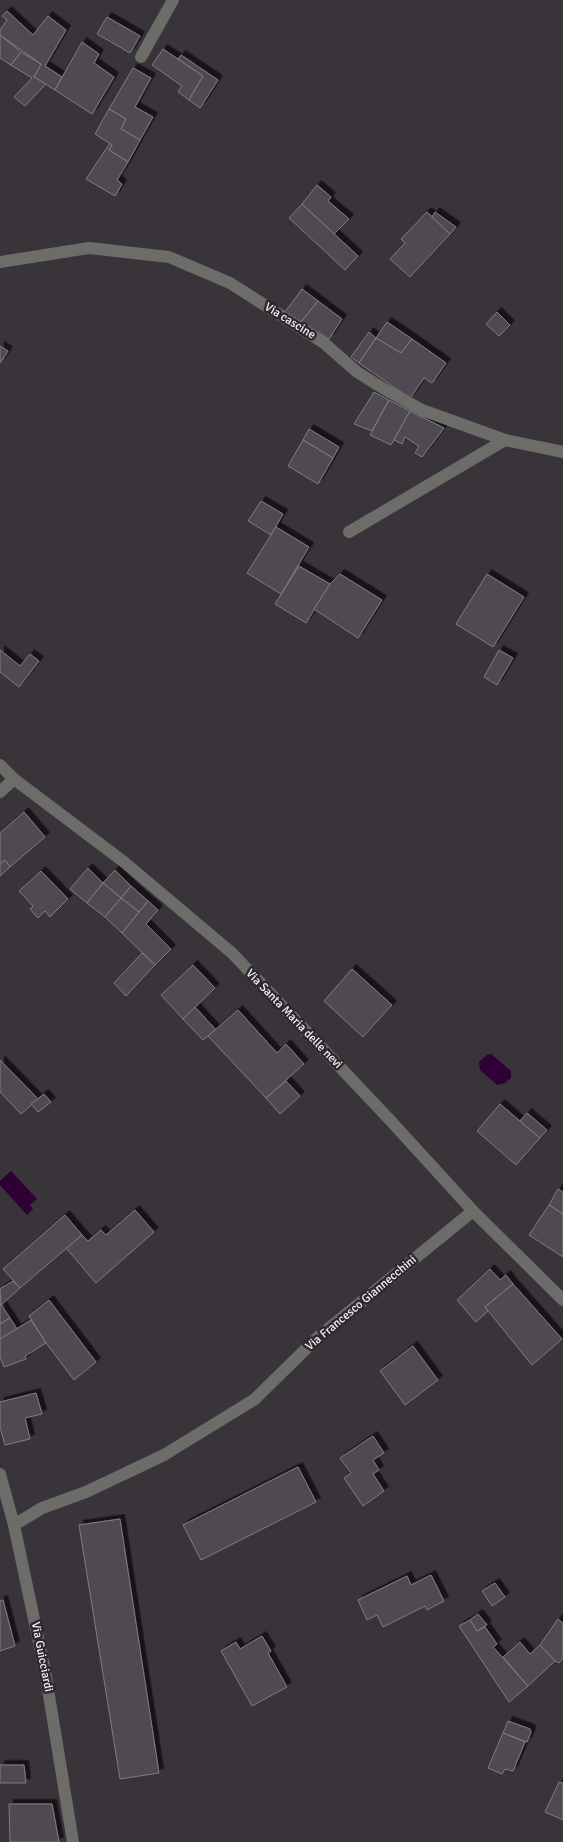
<svg xmlns="http://www.w3.org/2000/svg" width="563" height="1842" viewBox="0 0 563 1842" font-family="Signika,sans-serif">
<defs>
<filter id="shadow"><feDropShadow dx="4.5" dy="-4.5" stdDeviation="0" flood-color="#0009"/></filter>
</defs>
<rect width="100%" height="100%" fill="#39333a"/>
<!-- water -->
<g fill="#2e0034">
<polygon points="491,1054 511,1071 511,1078 505,1083 497,1085 480,1070 479,1062 487,1055"/>
<polygon points="11,1171 37,1199 30,1205 33,1209 27,1215 0,1185 0,1181"/>
</g>
<!-- building -->
<g fill="#504a51" stroke="#817b82" filter="url(#shadow)">
<polygon points="7,11 33,35 48,16 66,30 45,66 62,77 55,90 34,77 41,64 0,35 0,30 7,20 2,16"/>
<polygon points="107,17 140,36 130,53 97,34"/>
<polygon points="0,35 21,52 11,65 0,58"/>
<polygon points="82,42 99,54 94,63 114,77 92,114 55,90"/>
<polygon points="163,49 203,76 189,100 178,92 182,86 152,65"/>
<polygon points="21,52 41,64 34,77 46,84 25,106 14,97 32,78 11,65"/>
<polygon points="181,55 218,80 200,108 189,100 203,76 178,59"/>
<polygon points="133,68 151,78 135,107 153,117 140,140 121,129 126,119 109,109"/>
<polygon points="109,109 126,119 121,129 140,140 128,162 109,150 112,145 95,134"/>
<polygon points="110,143 112,145 109,150 128,162 117,180 122,184 115,196 86,179"/>
<polygon points="317,185 331,197 328,201 349,219 334,234 302,204"/>
<polygon points="302,204 358,256 345,270 289,218"/>
<polygon points="427,212 450,234 410,277 390,259 405,243 401,239"/>
<polygon points="435,212 456,227 450,234 432,217"/>
<polygon points="302,289 318,301 301,322 285,312"/>
<polygon points="318,301 342,319 329,339 301,322"/>
<polygon points="497,312 510,325 499,336 486,324"/>
<polygon points="387,322 412,339 401,353 376,338"/>
<polygon points="369,332 376,338 359,363 351,357"/>
<polygon points="376,338 401,353 412,339 446,363 432,383 424,378 410,398 359,363"/>
<polygon points="0,346 8,351 0,363"/>
<polygon points="374,392 389,400 372,431 354,424"/>
<polygon points="389,400 410,411 391,445 370,435"/>
<polygon points="410,411 444,428 422,457 415,453 419,446 405,437 402,444 394,440"/>
<polygon points="309,429 339,447 333,458 303,440"/>
<polygon points="303,440 333,458 318,484 288,466"/>
<polygon points="261,501 283,514 271,535 248,521"/>
<polygon points="276,527 309,547 281,594 247,573"/>
<polygon points="299,566 330,584 306,623 275,604"/>
<polygon points="340,574 382,600 358,638 314,609 330,584"/>
<polygon points="487,574 524,597 493,647 456,624"/>
<polygon points="0,650 20,666 30,654 39,661 19,687 0,672"/>
<polygon points="499,650 513,658 497,685 484,677"/>
<polygon points="24,812 45,837 10,867 5,860 0,864 0,833"/>
<polygon points="5,860 10,867 0,876 0,864"/>
<polygon points="88,868 103,883 87,903 70,889"/>
<polygon points="115,870 131,886 121,898 103,883"/>
<polygon points="41,871 68,899 50,917 45,911 38,918 30,909 33,906 19,891"/>
<polygon points="103,883 121,898 105,917 87,903"/>
<polygon points="131,886 148,901 139,912 121,898"/>
<polygon points="121,898 139,912 122,933 105,917"/>
<polygon points="148,901 158,910 146,924 171,949 155,965 122,933"/>
<polygon points="142,953 155,965 126,996 114,983"/>
<polygon points="193,965 215,988 183,1019 161,995"/>
<polygon points="352,969 392,1005 363,1037 324,1001"/>
<polygon points="195,1007 216,1030 203,1040 183,1019"/>
<polygon points="238,1010 277,1053 286,1044 304,1064 266,1098 208,1036"/>
<polygon points="0,1060 38,1099 21,1114 0,1092"/>
<polygon points="286,1081 300,1096 280,1114 266,1098"/>
<polygon points="44,1094 51,1102 38,1112 31,1104"/>
<polygon points="500,1104 540,1138 516,1165 477,1131"/>
<polygon points="527,1113 547,1130 540,1138 520,1121"/>
<polygon points="558,1189 563,1192 563,1214 549,1205"/>
<polygon points="549,1205 563,1214 563,1257 529,1235"/>
<polygon points="135,1210 154,1232 96,1283 66,1248 82,1235 88,1241 101,1230 106,1235"/>
<polygon points="65,1215 82,1235 20,1288 3,1269"/>
<polygon points="490,1269 500,1280 506,1275 513,1284 485,1307 488,1311 476,1322 457,1300"/>
<polygon points="13,1281 20,1288 1,1305 0,1289"/>
<polygon points="513,1284 562,1339 532,1365 485,1307"/>
<polygon points="49,1300 96,1362 74,1380 46,1343 29,1316"/>
<polygon points="0,1303 10,1318 0,1324"/>
<polygon points="10,1318 17,1329 0,1339 0,1324"/>
<polygon points="31,1320 46,1343 25,1356 26,1359 4,1367 0,1357 0,1339"/>
<polygon points="413,1346 438,1380 405,1405 380,1371"/>
<polygon points="36,1393 42,1414 25,1418 30,1439 5,1445 0,1427 0,1402"/>
<polygon points="373,1436 384,1453 373,1460 379,1470 373,1474 384,1491 363,1506 344,1478 351,1473 340,1458"/>
<polygon points="298,1467 316,1502 201,1560 183,1525"/>
<polygon points="120,1519 159,1773 120,1779 79,1525"/>
<polygon points="431,1575 444,1601 427,1610 425,1606 383,1627 377,1615 367,1620 358,1600 407,1576 411,1585"/>
<polygon points="495,1583 505,1597 492,1606 482,1591"/>
<polygon points="3,1600 15,1646 0,1651 0,1601"/>
<polygon points="478,1614 487,1625 477,1631 470,1620"/>
<polygon points="558,1619 563,1623 563,1658 559,1663 555,1661 540,1645"/>
<polygon points="470,1620 477,1631 485,1627 497,1644 493,1647 528,1686 509,1702 459,1626"/>
<polygon points="262,1636 271,1651 268,1653 287,1687 252,1706 221,1651 236,1642 240,1649"/>
<polygon points="520,1642 530,1654 540,1645 555,1661 528,1686 503,1657"/>
<polygon points="508,1721 530,1729 531,1732 527,1742 503,1733"/>
<polygon points="503,1733 525,1742 513,1771 505,1769 502,1774 488,1768"/>
<polygon points="0,1765 24,1765 26,1783 0,1783"/>
<polygon points="559,1782 563,1783 563,1820 545,1812"/>
<polygon points="9,1804 52,1804 59,1842 10,1842"/>
</g>
<g fill="none" stroke-linecap="round" stroke-linejoin="round">
<!-- street -->
<g stroke="#6c6c68" stroke-width="12">
<polyline points="141,57 173,0"/>
<polyline points="0,262 89,248 169,257 230,283 324,343 357,372 384,389 422,410 505,440 563,452"/>
<polyline points="349,532 505,440"/>
<polyline points="0,765 14,779 124,862 232,953 389,1119 473,1211 563,1300"/>
<polyline points="0,792 14,779"/>
<polyline points="0,1474 14,1525 45,1671 73,1842"/>
<polyline points="14,1525 42,1508 86,1492 164,1455 255,1399 317,1338 473,1211"/>
</g>
</g>
<g text-anchor="middle" dominant-baseline="central" stroke-width="5" stroke-linejoin="round" paint-order="stroke">
<!-- street labels -->
<g font-size="12" fill="#f3eff3" stroke="#2f292f">
<text transform="translate(290 321) rotate(32)">Via cascine</text>
<text transform="translate(294 1019) rotate(46)">Via Santa Maria delle nevi</text>
<text transform="translate(361 1303) rotate(-40)">Via Francesco Giannecchini</text>
<text transform="translate(42 1657) rotate(79)">Via Guicciardi</text>
</g>
</g>
</svg>
